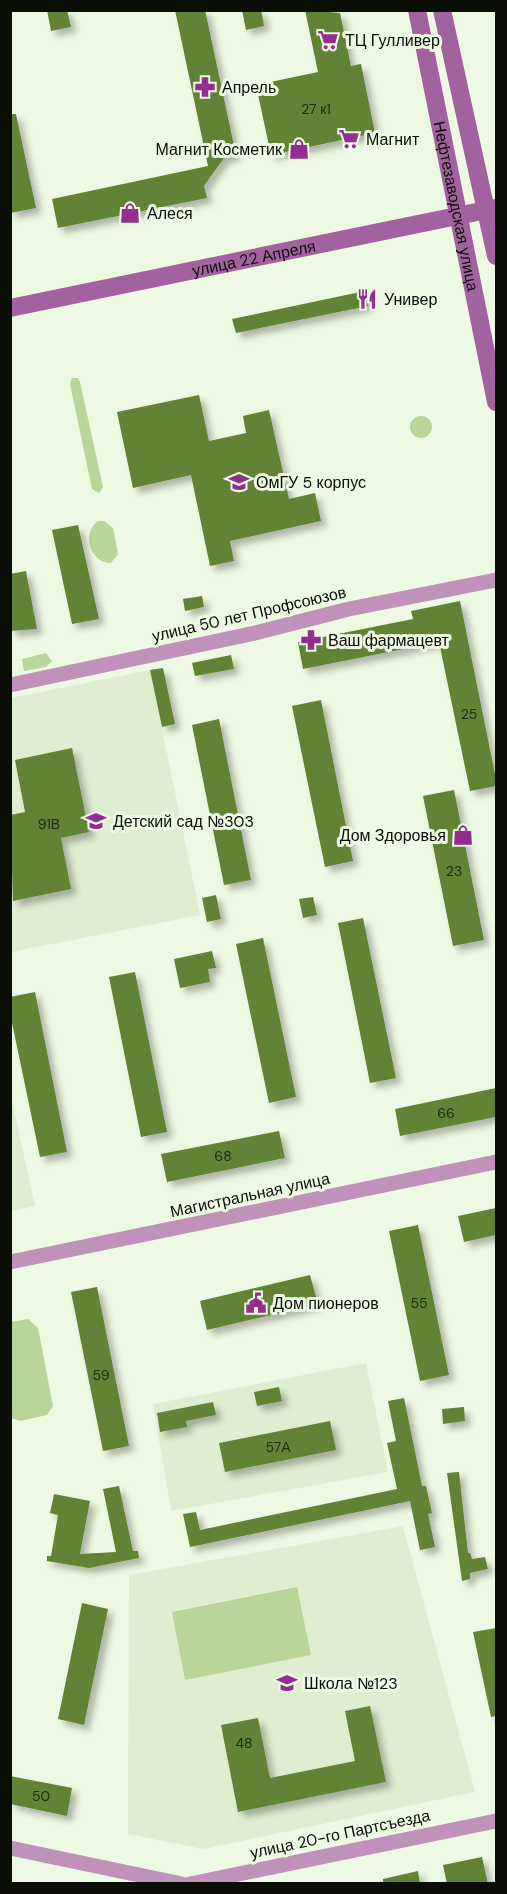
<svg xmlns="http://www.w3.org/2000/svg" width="507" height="1894" viewBox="0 0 507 1894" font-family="'DM Sans',sans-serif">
<defs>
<filter id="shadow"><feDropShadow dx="5.5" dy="5.5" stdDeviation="3" flood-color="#0004"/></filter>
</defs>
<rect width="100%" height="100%" fill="#eef9e3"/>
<!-- built -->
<g fill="#dfedd1">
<polygon points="150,670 200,915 11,952 11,698"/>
<polygon points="10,1092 35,1206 11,1211 10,1211"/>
<polygon points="366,1363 388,1472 171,1511 153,1404"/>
<polygon points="403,1526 475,1792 203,1849 128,1834 129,1575"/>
</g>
<!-- green -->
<g fill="#b9d69a">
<polygon points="72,378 78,378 80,382 103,487 99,493 92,489 70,384"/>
<circle cx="421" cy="427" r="11"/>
<path d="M 98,521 L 104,521 L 113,528 L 118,554 L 111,563 C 90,563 81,533 98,521 Z"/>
<polygon points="46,653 52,661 46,667 24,671 22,659 11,662"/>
<polygon points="28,1319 38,1328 53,1406 47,1415 20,1421 11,1418 11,1322"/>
<polygon points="297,1587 311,1655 185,1680 172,1612"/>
</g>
<!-- building -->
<g fill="#618336" filter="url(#shadow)">
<polygon points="47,10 67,10 71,27 51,31"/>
<polygon points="175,10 205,10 236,155 224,158 204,186 207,198 58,228 52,199 208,166"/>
<polygon points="242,10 261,10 264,26 246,30"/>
<polygon points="305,10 340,13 351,66 361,64 375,133 271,155 256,85 318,72"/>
<polygon points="10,114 16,114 36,208 10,213"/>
<polygon points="365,291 368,306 236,333 232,319"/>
<polygon points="199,395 209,441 246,433 243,416 269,410 289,499 315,493 321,521 230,541 234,561 210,566 191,475 133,488 117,412"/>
<polygon points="78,525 99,619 72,624 52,530"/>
<polygon points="26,571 37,629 10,631 10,574"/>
<polygon points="202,596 204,607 185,611 183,599"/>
<polygon points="460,601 496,779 496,786 470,791 439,642 303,669 298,642 413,619 411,611"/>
<polygon points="231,655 234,669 195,676 192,663"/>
<polygon points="163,668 175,724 162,727 150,670"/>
<polygon points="321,700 353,861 325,867 292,706"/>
<polygon points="219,719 251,880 224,885 192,725"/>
<polygon points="72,748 89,832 61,838 71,889 13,901 10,815 25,812 15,760"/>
<polygon points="454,790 484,940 453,946 423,796"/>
<polygon points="216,895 221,919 207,922 202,898"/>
<polygon points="313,897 317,915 303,918 299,899"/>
<polygon points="363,918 396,1078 370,1083 338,923"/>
<polygon points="263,938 296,1097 269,1103 236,944"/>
<polygon points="212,951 216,968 208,969 210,982 180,988 174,959"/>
<polygon points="135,972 167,1132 141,1137 109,977"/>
<polygon points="35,992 67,1152 40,1157 10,1013 10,997"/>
<polygon points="496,1088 496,1117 400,1136 395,1109"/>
<polygon points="279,1131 285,1158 167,1182 161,1154"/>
<polygon points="496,1208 496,1235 464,1242 458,1216"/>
<polygon points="418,1225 449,1375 420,1381 389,1231"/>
<polygon points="310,1275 318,1304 207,1330 200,1301"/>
<polygon points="97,1287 129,1446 103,1451 71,1292"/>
<polygon points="279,1387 282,1401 257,1406 254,1392"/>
<polygon points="404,1398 422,1486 426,1486 432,1513 428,1514 435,1547 420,1550 410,1501 190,1547 183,1514 196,1512 200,1530 397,1489 387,1443 396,1441 388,1401"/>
<polygon points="213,1402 216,1415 186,1421 187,1427 160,1432 157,1413"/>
<polygon points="464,1407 465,1421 443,1424 442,1409"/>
<polygon points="330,1421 336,1450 225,1472 219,1443"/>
<polygon points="459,1472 468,1553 470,1553 472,1559 485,1557 488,1569 470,1573 470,1579 462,1581 447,1473"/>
<polygon points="119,1486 133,1551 138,1551 139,1558 89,1568 47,1561 47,1556 51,1556 58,1515 50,1513 54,1494 90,1501 80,1554 116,1552 103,1489"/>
<polygon points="82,1603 108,1609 84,1725 58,1719"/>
<polygon points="496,1628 496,1716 491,1717 473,1632"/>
<polygon points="370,1706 386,1782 238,1812 221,1725 258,1718 270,1778 355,1761 345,1711"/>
<polygon points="10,1776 72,1788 67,1816 10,1804"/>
<polygon points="482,1857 488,1884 447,1884 443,1865"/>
<polygon points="418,1871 420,1884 383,1884 383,1879"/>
</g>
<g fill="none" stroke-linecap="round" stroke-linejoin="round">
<!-- street -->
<g stroke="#bf92bb" stroke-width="15">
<polyline points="10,685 255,633 349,609 496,580"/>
<polyline points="10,1262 496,1162"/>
<polyline points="10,1848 182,1884"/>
<polyline points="190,1884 496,1821"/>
</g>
<!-- secondary -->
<g stroke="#a2619f" stroke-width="18">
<path id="s1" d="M 417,10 L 496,402"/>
<polyline points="442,10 496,256"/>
<path id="s2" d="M 10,308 L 496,208"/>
</g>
</g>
<!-- icons -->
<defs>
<g id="supermarket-bare" transform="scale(1.62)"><path d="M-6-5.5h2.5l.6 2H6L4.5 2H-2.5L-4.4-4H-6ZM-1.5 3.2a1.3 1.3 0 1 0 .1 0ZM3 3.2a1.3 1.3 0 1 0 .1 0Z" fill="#942d92" stroke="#eef9e3" stroke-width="2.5" paint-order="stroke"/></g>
<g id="pharmacy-bare" transform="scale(1.62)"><path d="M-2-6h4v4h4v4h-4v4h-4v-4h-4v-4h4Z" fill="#942d92" stroke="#eef9e3" stroke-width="2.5" paint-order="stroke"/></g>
<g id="shop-bare" transform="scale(1.62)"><path d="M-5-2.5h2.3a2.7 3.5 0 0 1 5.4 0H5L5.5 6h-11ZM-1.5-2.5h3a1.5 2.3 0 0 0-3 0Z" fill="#942d92" stroke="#eef9e3" stroke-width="2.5" paint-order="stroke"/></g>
<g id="restaurant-bare" transform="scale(1.62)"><path d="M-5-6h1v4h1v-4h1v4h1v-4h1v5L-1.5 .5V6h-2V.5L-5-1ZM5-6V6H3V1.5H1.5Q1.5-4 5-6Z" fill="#942d92" stroke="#eef9e3" stroke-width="2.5" paint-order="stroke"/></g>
<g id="university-bare" transform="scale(1.62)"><path d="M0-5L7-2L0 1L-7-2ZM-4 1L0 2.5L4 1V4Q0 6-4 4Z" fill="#942d92" stroke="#eef9e3" stroke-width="2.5" paint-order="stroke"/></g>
<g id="school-bare" transform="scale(1.62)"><path d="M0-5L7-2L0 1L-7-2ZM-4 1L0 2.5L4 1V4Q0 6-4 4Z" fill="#942d92" stroke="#eef9e3" stroke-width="2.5" paint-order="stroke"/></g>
<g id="civic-bare" transform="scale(1.62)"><path d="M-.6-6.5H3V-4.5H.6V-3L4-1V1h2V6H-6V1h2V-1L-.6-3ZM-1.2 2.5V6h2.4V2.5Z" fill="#942d92" stroke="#eef9e3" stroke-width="2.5" paint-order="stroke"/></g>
</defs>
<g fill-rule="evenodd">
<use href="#supermarket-bare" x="328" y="40"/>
<use href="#pharmacy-bare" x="205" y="87"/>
<use href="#supermarket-bare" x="349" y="139"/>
<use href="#shop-bare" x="299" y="149"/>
<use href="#shop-bare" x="130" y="213"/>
<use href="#restaurant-bare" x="367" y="299"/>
<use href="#university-bare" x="239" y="482"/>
<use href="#pharmacy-bare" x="311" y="640"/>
<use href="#school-bare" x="96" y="821"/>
<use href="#shop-bare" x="463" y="835"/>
<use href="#civic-bare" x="256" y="1303"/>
<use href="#school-bare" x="287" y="1683"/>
</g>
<g text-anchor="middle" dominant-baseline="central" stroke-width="6" stroke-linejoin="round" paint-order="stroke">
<!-- number labels -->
<g font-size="14" fill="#202b13">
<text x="316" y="109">27 к1</text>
<text x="469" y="714">25</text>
<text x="49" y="824">91В</text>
<text x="454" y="871">23</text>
<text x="446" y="1113">66</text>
<text x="223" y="1156">68</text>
<text x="419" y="1303">55</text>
<text x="101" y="1375">59</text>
<text x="278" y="1447">57А</text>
<text x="244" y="1743">48</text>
<text x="41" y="1796">50</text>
</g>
<!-- poi labels -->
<g font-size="16" fill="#0a0e07" stroke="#eef9e3" text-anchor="start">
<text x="345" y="40">ТЦ Гулливер</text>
<text x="222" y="87">Апрель</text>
<text x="366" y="139">Магнит</text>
<text x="282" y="149" text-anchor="end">Магнит Косметик</text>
<text x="147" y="213">Алеся</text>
<text x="384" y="299">Универ</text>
<text x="256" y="482">ОмГУ 5 корпус</text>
<text x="328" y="640">Ваш фармацевт</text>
<text x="113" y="821">Детский сад №303</text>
<text x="446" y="835" text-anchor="end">Дом Здоровья</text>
<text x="273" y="1303">Дом пионеров</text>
<text x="304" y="1683">Школа №123</text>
</g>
<!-- street labels -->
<g font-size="16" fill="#0a0e07" stroke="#eef9e3">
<text stroke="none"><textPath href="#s1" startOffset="200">Нефтезаводская улица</textPath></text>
<text stroke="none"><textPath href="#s2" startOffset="249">улица 22 Апреля</textPath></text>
<text transform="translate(249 614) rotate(-13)">улица 50 лет Профсоюзов</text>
<text transform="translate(250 1195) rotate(-12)">Магистральная улица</text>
<text transform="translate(340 1834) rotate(-12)">улица 20-го Партсъезда</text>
</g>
</g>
<!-- border -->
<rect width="507" height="1894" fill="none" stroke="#0a0e07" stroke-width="24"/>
</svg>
